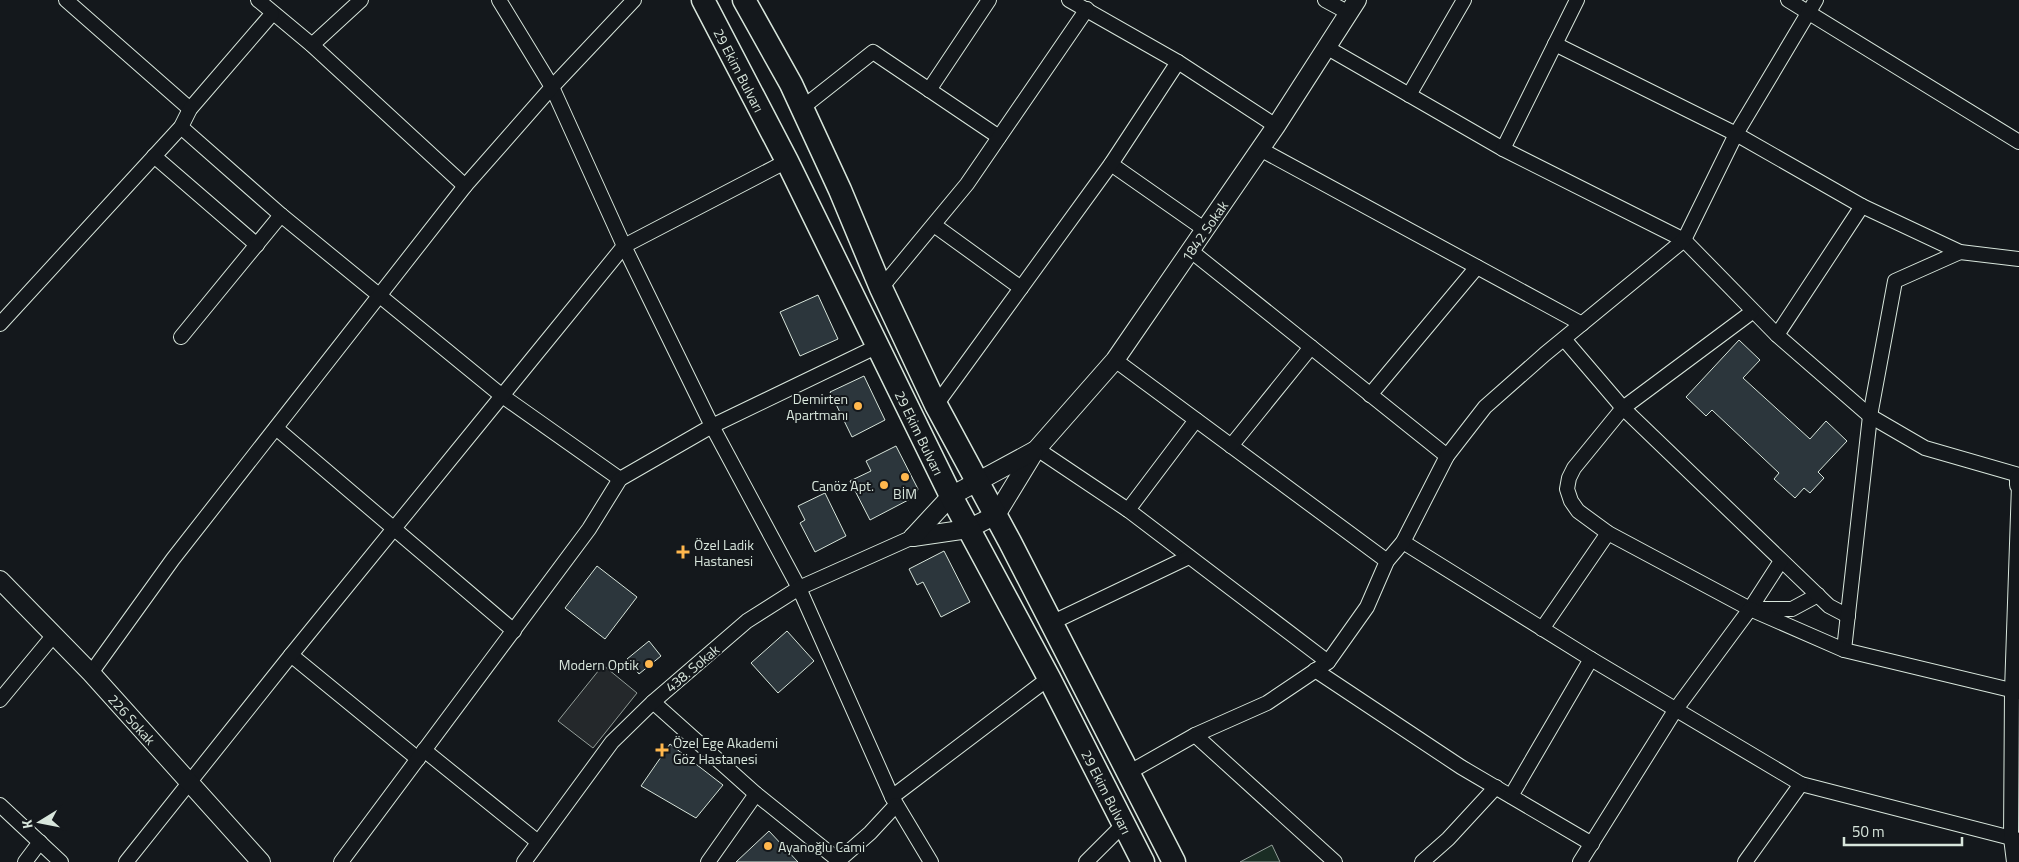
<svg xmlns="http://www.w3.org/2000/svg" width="2019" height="862" viewBox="0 0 2019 862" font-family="'Titillium Web',sans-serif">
<rect width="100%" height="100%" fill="#14181c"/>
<!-- green -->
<polygon fill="#1a2d24" stroke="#939e99" points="1272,845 1280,862 1240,862"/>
<!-- parking -->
<polygon fill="#24282b" stroke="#939e99" points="603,665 637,693 593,748 558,721"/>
<!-- building -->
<g fill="#2c363c" stroke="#d8e6dc">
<polygon points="818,295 838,339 800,356 780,312"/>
<polygon points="1739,340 1760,360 1743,378 1810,439 1826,421 1847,441 1818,472 1824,478 1810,493 1804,488 1795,498 1774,479 1779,473 1712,410 1706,416 1686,397"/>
<polygon points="864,376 885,420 852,437 830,392"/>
<polygon points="896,446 918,489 914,497 870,520 850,481 871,471 866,461"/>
<polygon points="825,493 846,536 815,552 800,523 805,520 798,506"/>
<polygon points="944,551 970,602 941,617 923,582 917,585 909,569"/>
<polygon points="597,566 637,597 605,639 565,608"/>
<polygon points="787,631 814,661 778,693 751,663"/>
<polygon points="649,641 661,656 639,674 627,659"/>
<polygon points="670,744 723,785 696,818 641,786"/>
<polygon points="769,831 798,862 736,862"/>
</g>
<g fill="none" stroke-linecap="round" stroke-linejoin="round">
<!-- minor casing -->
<g stroke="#d8e6dc" stroke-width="16">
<g id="minor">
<polyline points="66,0 190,109"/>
<polyline points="258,0 312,45 465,186"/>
<polyline points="499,0 552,87 624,246 712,426 799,588 892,797 931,862"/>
<polyline points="1069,0 1178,62 1276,126"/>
<polyline points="1325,0 1349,13"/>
<polyline points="1788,0 2019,142"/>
<polyline points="1555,44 1736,134 1862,206 1960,252 2019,259"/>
<polyline points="312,45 361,0"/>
<polyline points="1326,47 1503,149 1684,240 1777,335 1870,416 1925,448 2019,475"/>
<polyline points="929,90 989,0"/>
<polyline points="1409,95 1464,0"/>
<polyline points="802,108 873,52 999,137"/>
<polyline points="181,127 281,215 501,395 620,479"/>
<polyline points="1260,149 1582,324"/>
<polyline points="1503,149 1577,0"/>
<polyline points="154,156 257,245"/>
<polyline points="1111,164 1204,229"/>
<polyline points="934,225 1021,288"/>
<polyline points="1191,251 1447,456"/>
<polyline points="881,288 967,184 1087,9"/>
<polyline points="1752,312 1623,408 1574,468 1569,478 1567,489 1571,501 1578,511 1608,533 1750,609 1792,609 1818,595"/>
<polyline points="0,324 181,127 190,109 272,14"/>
<polyline points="1777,335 1862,206"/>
<polyline points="181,337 281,215"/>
<polyline points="1564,339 1623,408 1829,606 1848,616"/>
<polyline points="1115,360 1387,561"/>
<polyline points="1370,395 1477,267"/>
<polyline points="936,405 1111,164 1178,62"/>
<polyline points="276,428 514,631"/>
<polyline points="1231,446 1311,347"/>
<polyline points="1037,449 1128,510 1328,662"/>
<polyline points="1128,510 1196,420"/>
<polyline points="1403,542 1591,659 1801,784 2019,840"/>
<polyline points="1750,609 1781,561"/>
<polyline points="1051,623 1189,557"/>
<polyline points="1542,629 1608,533"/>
<polyline points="1844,650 1870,416 1895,281 1960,252"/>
<polyline points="291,655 418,759"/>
<polyline points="1315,670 1461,767 1592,844"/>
<polyline points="91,673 173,559 465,186 552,87 634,0"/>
<polyline points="0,700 53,636"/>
<polyline points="653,702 756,794 838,860"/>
<polyline points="1195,735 1335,862"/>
<polyline points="424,750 538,842"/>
<polyline points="1128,773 1195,735 1267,703 1328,662 1367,607 1387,561 1403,542 1447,456 1485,407 1545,354 1684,240 1736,134 1816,0"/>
<polyline points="1511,796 1591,659"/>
<polyline points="892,797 1049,678"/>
<polyline points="0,805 61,862"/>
<polyline points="25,862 40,842"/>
<polyline points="126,862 291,655 624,246 787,161"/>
<polyline points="341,862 589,529 620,479 712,426 878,346"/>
<polyline points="524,862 612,742 653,702 747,621 799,588 913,537"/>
<polyline points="708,862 756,794"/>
<polyline points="837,862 870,833 896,805"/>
<polyline points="1086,862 1124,824"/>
<polyline points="1422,862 1448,839 1496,787"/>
<polyline points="1580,862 1676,709 1750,609 1844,650 2019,692"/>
<polyline points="1745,862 1801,784"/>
<polyline points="2014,862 2011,838 2012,691 2019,485"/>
</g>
</g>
<!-- tertiary casing -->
<g stroke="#d8e6dc" stroke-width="20">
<g id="tertiary">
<polyline points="2019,479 2019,485"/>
<path id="s1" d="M 913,537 L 968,529 L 996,515 L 1035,451 L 1115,360 L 1276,126 L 1357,0"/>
<polyline points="913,537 951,496 1034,451"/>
<path id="s2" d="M 0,580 L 91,673 L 261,862"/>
</g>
</g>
<!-- primary casing -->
<g stroke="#d8e6dc" stroke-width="25">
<g id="primary">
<path id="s3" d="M 703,0 L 787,161 L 951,496 L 1049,678 L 1143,862"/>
<polyline points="744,0 791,84 840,190 881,288 936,405 1010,542 1174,862"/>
</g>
</g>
<!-- minor -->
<use href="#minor" stroke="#14181c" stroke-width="14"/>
<!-- tertiary -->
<use href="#tertiary" stroke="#14181c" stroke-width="18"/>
<!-- primary -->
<use href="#primary" stroke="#14181c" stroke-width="22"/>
</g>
<!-- markers -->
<g fill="#ffb74d" stroke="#14181c" stroke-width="2">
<circle cx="858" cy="406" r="5"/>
<circle cx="905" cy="477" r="5"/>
<circle cx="884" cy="485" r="5"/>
<path d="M680.5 544.5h5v5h5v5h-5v5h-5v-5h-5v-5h5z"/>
<circle cx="649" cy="664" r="5"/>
<path d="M659.5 742.5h5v5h5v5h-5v5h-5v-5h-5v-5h5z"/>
<circle cx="768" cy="846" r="5"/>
</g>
<g text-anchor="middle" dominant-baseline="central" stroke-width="4" stroke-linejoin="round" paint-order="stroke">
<!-- street labels -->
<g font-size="14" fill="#d8e6dc" stroke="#14181c">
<text stroke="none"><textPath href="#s3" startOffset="79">29 Ekim Bulvarı</textPath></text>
<text stroke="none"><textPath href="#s1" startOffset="440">1842 Sokak</textPath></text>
<text stroke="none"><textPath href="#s3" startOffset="484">29 Ekim Bulvarı</textPath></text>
<text transform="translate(692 668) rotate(-40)">438. Sokak</text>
<text stroke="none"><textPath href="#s2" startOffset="192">226 Sokak</textPath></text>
<text stroke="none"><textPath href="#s3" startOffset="889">29 Ekim Bulvarı</textPath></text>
</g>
<!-- poi labels -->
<g font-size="14" fill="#d8e6dc" stroke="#14181c" text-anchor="end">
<text x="848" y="398">Demirten<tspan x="848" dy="16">Apartmanı</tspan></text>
<text x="874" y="485">Canöz Apt.</text>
<text x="905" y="493" text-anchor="middle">BİM</text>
<text x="694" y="544" text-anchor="start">Özel Ladik<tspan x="694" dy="16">Hastanesi</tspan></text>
<text x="639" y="664">Modern Optik</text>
<text x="673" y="742" text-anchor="start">Özel Ege Akademi<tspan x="673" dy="16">Göz Hastanesi</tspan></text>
<text x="778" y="846" text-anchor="start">Ayanoğlu Cami</text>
</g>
</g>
<!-- north arrow -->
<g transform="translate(40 822) rotate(260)" stroke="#14181c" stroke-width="4" paint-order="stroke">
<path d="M0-4L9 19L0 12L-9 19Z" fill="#d8e6dc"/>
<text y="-8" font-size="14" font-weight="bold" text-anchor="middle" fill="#d8e6dc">K</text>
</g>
<!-- scale -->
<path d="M1844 837v8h118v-8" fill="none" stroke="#d8e6dc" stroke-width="2.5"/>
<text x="1852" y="837" font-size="15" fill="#d8e6dc" stroke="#14181c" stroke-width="4" paint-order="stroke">50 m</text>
</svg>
